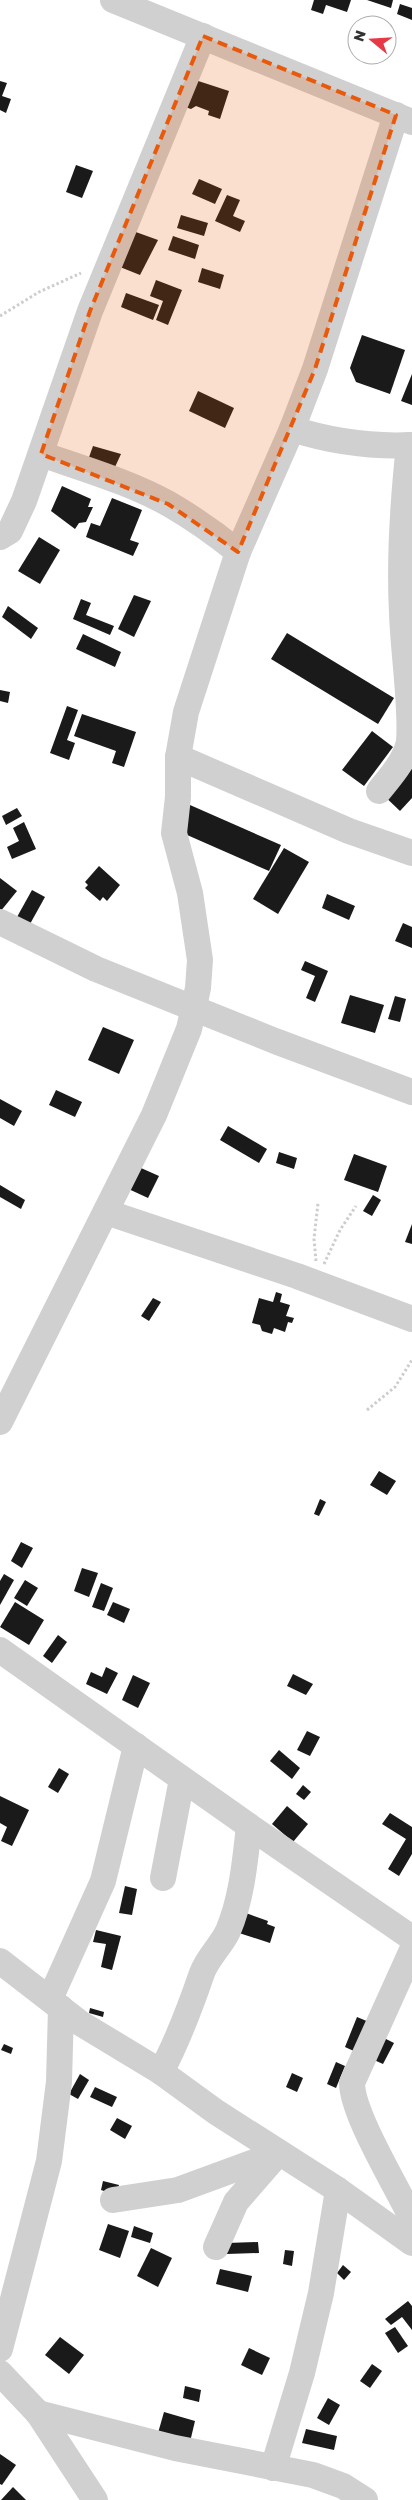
<svg xmlns="http://www.w3.org/2000/svg" width="412" height="2500" viewBox="0 0 412 2500" font-family="'Golos Text',sans-serif">
<rect width="100%" height="100%" fill="#fff"/>
<!-- building -->
<g fill="#1a1a1a">
<polygon points="314,0 351,0 347,12 326,5 323,14 311,10"/>
<polygon points="367,0 393,0 391,8"/>
<polygon points="400,4 412,8 412,20 397,14"/>
<polygon points="361,55 373,55 371,59"/>
<polygon points="189,78 229,91 220,119 208,115 209,111 196,106 191,109 179,105"/>
<polygon points="0,81 7,83 2,96 11,99 6,113 0,110"/>
<polygon points="76,165 93,171 82,198 66,192"/>
<polygon points="199,179 222,189 215,204 192,194"/>
<polygon points="227,195 240,200 233,216 245,221 240,232 215,221"/>
<polygon points="181,215 208,223 204,236 177,228"/>
<polygon points="133,231 158,240 140,275 115,265"/>
<polygon points="173,236 199,245 195,259 168,250"/>
<polygon points="202,268 224,275 220,289 198,282"/>
<polygon points="156,280 182,290 168,325 156,320 163,301 150,296"/>
<polygon points="126,293 159,305 153,320 121,307"/>
<polygon points="362,335 405,350 390,394 356,382 350,368"/>
<polygon points="412,374 412,405 401,401"/>
<polygon points="198,391 234,408 225,428 189,411"/>
<polygon points="93,446 121,454 115,467 88,460"/>
<polygon points="62,486 91,499 88,507 93,507 86,522 79,523 75,529 51,511"/>
<polygon points="112,498 142,510 130,540 139,543 133,556 86,537 91,523 100,526"/>
<polygon points="39,537 60,550 40,584 18,571"/>
<polygon points="134,595 151,601 134,637 118,629"/>
<polygon points="81,599 91,603 86,615 114,626 110,635 73,619"/>
<polygon points="8,606 38,628 31,639 2,617"/>
<polygon points="287,633 394,698 378,724 271,659"/>
<polygon points="83,634 121,652 115,667 76,649"/>
<polygon points="0,690 10,692 8,703 0,701"/>
<polygon points="67,706 78,710 67,740 75,743 69,760 50,753"/>
<polygon points="82,714 136,732 124,767 112,763 116,751 74,736"/>
<polygon points="372,731 393,747 364,786 342,770"/>
<polygon points="412,757 412,798 400,811 379,791"/>
<polygon points="190,805 281,845 269,871 178,831"/>
<polygon points="17,808 22,816 6,825 2,816"/>
<polygon points="24,822 36,849 12,859 7,847 19,841 13,828"/>
<polygon points="284,848 309,862 278,914 253,899"/>
<polygon points="99,866 120,885 107,901 103,897 100,901 85,888 88,885 85,882"/>
<polygon points="0,878 17,891 0,912"/>
<polygon points="32,890 45,897 30,924 17,917"/>
<polygon points="327,894 355,906 349,920 322,908"/>
<polygon points="403,923 412,927 412,948 395,941"/>
<polygon points="305,961 328,971 315,1002 306,998 315,976 301,970"/>
<polygon points="350,995 384,1005 375,1033 341,1023"/>
<polygon points="395,996 406,999 400,1022 388,1019"/>
<polygon points="103,1027 134,1040 119,1074 88,1060"/>
<polygon points="56,1090 82,1102 75,1117 49,1105"/>
<polygon points="0,1099 22,1111 14,1126 0,1118"/>
<polygon points="228,1126 267,1149 259,1163 220,1140"/>
<polygon points="279,1152 297,1158 294,1169 276,1163"/>
<polygon points="354,1154 387,1166 378,1192 344,1180"/>
<polygon points="132,1164 159,1176 148,1198 122,1186"/>
<polygon points="0,1185 25,1200 21,1209 0,1197"/>
<polygon points="373,1195 381,1200 372,1216 363,1211"/>
<polygon points="412,1224 412,1244 405,1242"/>
<polygon points="276,1292 282,1294 280,1302 290,1305 286,1316 294,1318 292,1323 288,1322 285,1332 274,1328 272,1334 262,1331 260,1325 252,1323 259,1298 273,1302"/>
<polygon points="153,1298 161,1302 149,1321 141,1316"/>
<polygon points="379,1471 396,1481 387,1495 370,1485"/>
<polygon points="320,1499 326,1502 319,1516 314,1514"/>
<polygon points="21,1542 33,1548 22,1568 11,1561"/>
<polygon points="82,1568 98,1573 89,1597 74,1591"/>
<polygon points="4,1574 14,1580 0,1605 0,1581"/>
<polygon points="25,1580 38,1588 27,1606 14,1598"/>
<polygon points="101,1583 113,1588 104,1611 92,1607"/>
<polygon points="15,1602 44,1620 29,1645 0,1627"/>
<polygon points="113,1602 130,1609 124,1623 107,1615"/>
<polygon points="58,1635 67,1642 52,1663 43,1656"/>
<polygon points="106,1667 118,1673 107,1694 86,1684 91,1672 102,1677"/>
<polygon points="293,1674 313,1684 306,1695 287,1686"/>
<polygon points="133,1675 150,1683 138,1708 122,1700"/>
<polygon points="307,1731 320,1737 310,1756 297,1750"/>
<polygon points="279,1750 300,1768 292,1779 270,1761"/>
<polygon points="59,1768 69,1774 58,1793 48,1787"/>
<polygon points="303,1785 311,1792 304,1800 296,1794"/>
<polygon points="0,1796 29,1810 12,1846 1,1841 7,1827 0,1823"/>
<polygon points="287,1806 308,1824 293,1842 272,1824"/>
<polygon points="390,1813 412,1827 412,1854 399,1876 388,1869 406,1839 382,1824"/>
<polygon points="125,1886 137,1889 132,1915 119,1913"/>
<polygon points="246,1913 268,1921 267,1924 275,1927 270,1943 239,1933"/>
<polygon points="96,1930 121,1936 112,1970 101,1967 106,1944 93,1942"/>
<polygon points="90,2008 104,2012 103,2017 89,2013"/>
<polygon points="357,2017 369,2022 356,2052 345,2047"/>
<polygon points="384,2038 394,2043 383,2064 374,2060"/>
<polygon points="4,2044 13,2048 11,2054 1,2050"/>
<polygon points="336,2062 345,2066 336,2088 327,2084"/>
<polygon points="292,2073 303,2078 297,2092 286,2087"/>
<polygon points="80,2074 89,2080 78,2099 69,2094"/>
<polygon points="95,2087 117,2097 112,2107 90,2097"/>
<polygon points="117,2118 132,2126 125,2139 110,2130"/>
<polygon points="103,2181 119,2185 116,2195 101,2190"/>
<polygon points="108,2224 129,2231 120,2258 99,2250"/>
<polygon points="134,2226 153,2233 150,2243 131,2237"/>
<polygon points="258,2242 259,2253 227,2254 226,2243"/>
<polygon points="151,2248 172,2258 158,2287 137,2276"/>
<polygon points="285,2250 294,2251 292,2266 283,2264"/>
<polygon points="343,2265 351,2272 344,2280 337,2273"/>
<polygon points="220,2269 252,2276 248,2292 216,2284"/>
<polygon points="408,2301 412,2306 412,2330 402,2317 391,2325 385,2319"/>
<polygon points="395,2327 408,2346 398,2353 385,2333"/>
<polygon points="60,2337 84,2355 69,2374 45,2355"/>
<polygon points="249,2348 270,2358 262,2375 241,2365"/>
<polygon points="372,2364 382,2371 370,2388 360,2381"/>
<polygon points="185,2386 201,2390 199,2402 183,2398"/>
<polygon points="328,2398 340,2405 329,2425 317,2418"/>
<polygon points="164,2412 195,2421 190,2442 158,2433"/>
<polygon points="306,2429 337,2436 334,2450 302,2443"/>
<polygon points="0,2454 16,2465 2,2485 0,2484"/>
<polygon points="13,2487 26,2500 1,2500"/>
</g>
<g fill="none" stroke-linecap="round" stroke-linejoin="round">
<!-- path -->
<g stroke="#cdcdcd" stroke-width="3" stroke-dasharray="2.5 2.5" stroke-linecap="butt">
<polyline points="0,316 39,292 81,273"/>
<polyline points="316,1261 314,1239 318,1203"/>
<polyline points="324,1264 340,1230 356,1206"/>
<polyline points="367,1410 395,1387 412,1360"/>
</g>
<!-- minor -->
<g stroke="#d0d0d0" stroke-width="26">
<polyline points="113,0 412,122"/>
<path d="M 292,429 C 330,441 371,447 412,445"/>
<path d="M 41,454 C 84,469 129,482 169,504 C 193,518 216,534 238,552"/>
<polyline points="0,537 10,531 24,501 90,311 203,36"/>
<polyline points="178,757 349,831 412,853"/>
<path d="M 379,791 C 391,776 405,761 409,742 C 412,708 403,650 402,613 C 399,557 403,501 409,445"/>
<polyline points="0,922 96,969 275,1041 412,1092"/>
<polyline points="106,1212 297,1276 412,1319"/>
<polyline points="0,1422 154,1115 189,1029 198,988 200,960 190,893 174,833 178,797 178,757 186,712 238,552 292,429 315,369 396,115"/>
<polyline points="0,1650 249,1826 412,1938"/>
<polyline points="163,1878 182,1779"/>
<path d="M 412,1950 L 352,2083 C 352,2114 397,2187 412,2219"/>
<polyline points="0,1961 80,2023 161,2072 216,2112 338,2190 412,2243"/>
<polyline points="50,1999 103,1881 136,1746"/>
<path d="M 161,2072 C 178,2040 190,2008 202,1973 C 208,1957 221,1946 228,1931 C 242,1898 245,1861 249,1826"/>
<polyline points="113,2200 178,2190 279,2153"/>
<polyline points="216,2247 236,2202 275,2157"/>
<polyline points="0,2349 49,2161 59,2082 61,2008"/>
<polyline points="0,2373 38,2413 95,2500"/>
<polyline points="38,2413 175,2448 313,2475 343,2486 365,2500"/>
<polyline points="273,2468 302,2373 321,2293 338,2190"/>
</g>
</g>
<!-- marked area -->
<path fill="#e8590c" fill-opacity="0.2" stroke="#e8590c" stroke-width="4" stroke-dasharray="10 6" stroke-linejoin="round" d="M 203,36 L 396,115 L 315,369 L 238,552 L 168,504 L 41,454 L 90,311 Z"/>
<!-- north arrow -->
<g transform="translate(372 40) rotate(288)"><circle r="24" fill="#ffffff" stroke="#adadad"/>
<path d="M0-4L9 19L0 12L-9 19Z" fill="#e63946"/>
<text y="-8" font-size="14" font-weight="bold" text-anchor="middle" fill="#333333">N</text>
</g>
</svg>
